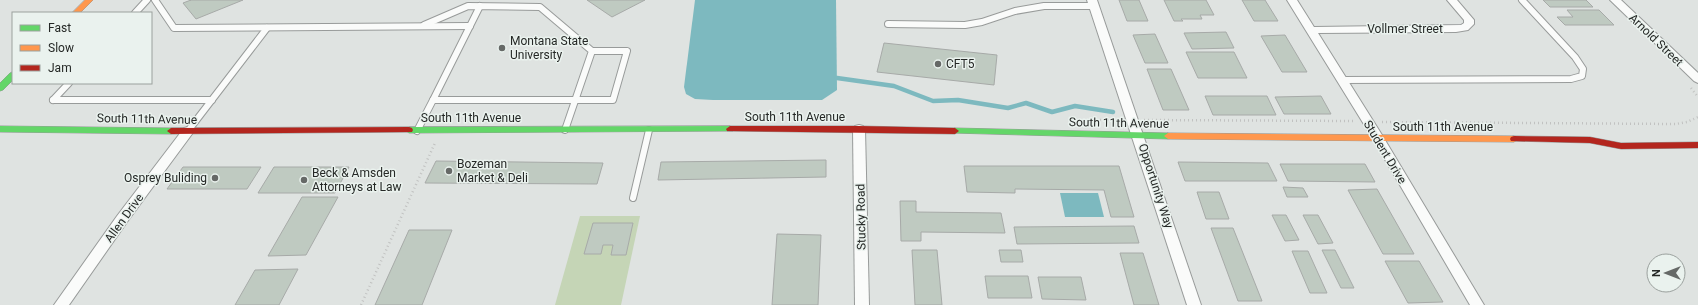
<svg xmlns="http://www.w3.org/2000/svg" width="1698" height="305" viewBox="0 0 1698 305" font-family="Roboto,sans-serif">
<rect width="100%" height="100%" fill="#dfe3e1"/>
<!-- green -->
<polygon fill="#c5d5b6" points="580,216 640,216 621,305 555,305"/>
<!-- water -->
<g fill="#7db9bf">
<polygon points="695,0 836,0 837,90 822,100 713,100 695,99 686,94 684,87"/>
<polygon points="1060,193 1098,193 1104,217 1065,217"/>
</g>
<g fill="none" stroke-linecap="round" stroke-linejoin="round">
<!-- stream -->
<polyline stroke="#7db9bf" stroke-width="4.5" points="837,78 894,86 933,101 958,100 1008,108 1026,103 1052,112 1075,106 1113,112"/>
</g>
<!-- building -->
<g fill="#bfcac1" stroke="#a7aaa8">
<polygon points="191,0 190,0 243,0 196,19 183,3"/>
<polygon points="587,0 645,0 612,17"/>
<polygon points="1119,0 1139,0 1148,21 1127,21"/>
<polygon points="1164,0 1206,0 1214,15 1200,15 1202,19 1181,19 1183,21 1174,21"/>
<polygon points="1242,0 1265,0 1278,21 1254,21"/>
<polygon points="1543,0 1586,0 1593,7 1550,7"/>
<polygon points="1567,10 1599,10 1614,25 1565,25 1557,17 1573,17"/>
<polygon points="1226,32 1234,48 1192,49 1184,33"/>
<polygon points="1155,34 1168,63 1145,63 1133,35"/>
<polygon points="1285,35 1307,72 1282,72 1261,36"/>
<polygon points="884,43 997,55 994,85 877,72"/>
<polygon points="1186,52 1234,52 1247,78 1198,78"/>
<polygon points="1147,69 1171,69 1189,110 1163,110"/>
<polygon points="1205,96 1267,96 1276,115 1213,115"/>
<polygon points="1321,96 1331,114 1284,114 1275,97"/>
<polygon points="826,160 826,177 658,180 661,162"/>
<polygon points="436,161 603,163 597,184 425,183"/>
<polygon points="1178,162 1268,163 1277,181 1185,181"/>
<polygon points="1280,164 1365,164 1375,182 1288,181"/>
<polygon points="964,166 1119,166 1134,217 1111,217 1104,190 1015,189 1015,193 967,192"/>
<polygon points="183,167 261,167 247,189 167,189"/>
<polygon points="274,167 349,167 335,193 258,193"/>
<polygon points="1283,187 1303,188 1308,197 1287,197"/>
<polygon points="1377,189 1414,254 1383,254 1348,190"/>
<polygon points="1197,192 1219,192 1229,219 1206,219"/>
<polygon points="302,197 338,197 306,255 268,256"/>
<polygon points="900,201 916,201 916,212 1001,213 1005,233 921,232 921,241 901,241"/>
<polygon points="1272,215 1286,215 1299,240 1285,241"/>
<polygon points="1303,215 1318,215 1333,243 1318,244"/>
<polygon points="593,223 633,223 626,255 611,255 613,245 603,245 601,254 584,254"/>
<polygon points="1134,226 1139,243 1017,244 1014,227"/>
<polygon points="1211,228 1233,228 1262,301 1238,301"/>
<polygon points="409,230 452,230 422,305 375,305"/>
<polygon points="777,234 821,235 818,305 772,305"/>
<polygon points="912,250 937,250 942,305 915,305"/>
<polygon points="999,250 1021,250 1023,262 1001,262"/>
<polygon points="1322,250 1335,250 1354,288 1341,288"/>
<polygon points="1292,251 1308,251 1327,293 1310,293"/>
<polygon points="1120,253 1143,253 1159,305 1134,305"/>
<polygon points="1385,261 1419,261 1443,302 1408,303"/>
<polygon points="298,269 279,305 235,305 255,270"/>
<polygon points="985,276 1028,276 1032,298 988,298"/>
<polygon points="1038,277 1081,277 1086,300 1042,299"/>
</g>
<g fill="none" stroke-linecap="round" stroke-linejoin="round">
<!-- lane casing -->
<g stroke="#989b9a" stroke-width="8">
<g id="lane">
<polyline points="155,0 174,28 470,26"/>
<polyline points="480,6 433,100 613,100 627,51 592,51"/>
<polyline points="135,13 147,0"/>
<polyline points="888,24 965,25 982,22 1015,11 1044,6 1094,6"/>
<polyline points="424,25 468,6 540,7 592,51 565,130"/>
<polyline points="1342,80 1571,79 1582,76 1583,69 1575,57 1522,0"/>
<polyline points="53,100 212,100"/>
<polyline points="53,100 69,83"/>
<polyline points="188,131 267,28"/>
<polyline points="417,131 433,100"/>
<polyline points="633,198 649,130"/>
</g>
</g>
<!-- street casing -->
<g stroke="#989b9a" stroke-width="2">
<g id="street">
<polygon points="1087,0 1097,0 1201,305 1187,305"/>
<polygon points="1287,0 1297,0 1314,27 1461,25 1464,23 1464,20 1447,0 1457,0 1474,20 1474,24 1468,30 1456,32 1318,33 1382,135 1484,305 1470,305 1373,139"/>
<polygon points="1610,0 1621,0 1698,73 1698,83 1694,81"/>
<polygon points="859,125 863,126 865,129 869,305 855,305 853,129 855,126"/>
<polygon points="188,127 192,128 194,131 192,134 127,222 69,305 54,305 117,216 184,128"/>
</g>
</g>
<!-- fast casing -->
<g stroke="#989b9a" stroke-width="1">
<g id="fast">
<polygon points="13,72 13,80 3,90 0,91 0,83 10,73"/>
<polygon points="0,126 171,128 175,131 171,134 0,132"/>
<polygon points="730,126 734,129 733,131 409,133 405,130 409,127"/>
<polygon points="955,128 1168,133 1172,136 1168,139 952,133 951,131"/>
</g>
</g>
<!-- slow casing -->
<g stroke="#989b9a" stroke-width="1">
<g id="slow">
<polygon points="85,0 93,0 80,13 72,13"/>
<polygon points="1168,133 1514,136 1518,139 1514,142 1168,139 1164,136"/>
</g>
</g>
<!-- jam casing -->
<g stroke="#989b9a" stroke-width="1">
<g id="jam">
<polygon points="730,126 859,126 955,128 959,131 955,134 727,131 726,129"/>
<polygon points="409,127 412,128 413,130 412,132 171,134 167,131 171,128"/>
<polygon points="1514,136 1590,137 1621,143 1698,142 1698,148 1621,149 1590,143 1511,141 1510,139 1511,137"/>
</g>
</g>
<!-- path -->
<g stroke="#c1c2c1" stroke-width="2.5" stroke-dasharray="1 3" stroke-linecap="butt">
<polyline points="1691,88 1698,97"/>
<polyline points="1088,120 1119,120"/>
<polyline points="1144,120 1353,121"/>
<polyline points="1382,122 1676,124 1687,122 1698,117"/>
<polyline points="361,305 435,143"/>
</g>
<!-- lane -->
<use href="#lane" stroke="#fafbfa" stroke-width="6"/>
<!-- street -->
<use href="#street" fill="#fafbfa" fill-rule="evenodd"/>
<!-- fast -->
<use href="#fast" fill="#63d668" fill-rule="evenodd"/>
<!-- slow -->
<use href="#slow" fill="#ff974d" fill-rule="evenodd"/>
<!-- jam -->
<use href="#jam" fill="#b3261e" fill-rule="evenodd"/>
</g>
<!-- markers -->
<g fill="#666967" stroke="#eaf2ee" stroke-width="1.5">
<circle cx="502" cy="48" r="4"/>
<circle cx="938" cy="64" r="4"/>
<circle cx="449" cy="171" r="4"/>
<circle cx="215" cy="178" r="4"/>
<circle cx="304" cy="180" r="4"/>
</g>
<g text-anchor="middle" dominant-baseline="central" stroke-width="3" stroke-linejoin="round" paint-order="stroke">
<!-- street labels -->
<g font-size="12" fill="#252826" stroke="#eaf2ee">
<text x="1405" y="29">Vollmer Street</text>
<text transform="translate(1656 40) rotate(44)">Arnold Street</text>
<text x="795" y="117">South 11th Avenue</text>
<text x="471" y="118">South 11th Avenue</text>
<text transform="translate(147 119) rotate(1)">South 11th Avenue</text>
<text transform="translate(1119 123) rotate(1)">South 11th Avenue</text>
<text x="1443" y="127">South 11th Avenue</text>
<text transform="translate(1385 152) rotate(59)">Student Drive</text>
<text transform="translate(1156 186) rotate(72)">Opportunity Way</text>
<text transform="translate(861 217) rotate(-91)">Stucky Road</text>
<text transform="translate(124 218) rotate(-54)">Allen Drive</text>
</g>
<!-- poi labels -->
<g font-size="12" fill="#252826" stroke="#eaf2ee" text-anchor="start">
<text x="510" y="41">Montana State<tspan x="510" dy="14">University</tspan></text>
<text x="946" y="64">CFT5</text>
<text x="457" y="164">Bozeman<tspan x="457" dy="14">Market &amp; Deli</tspan></text>
<text x="312" y="173">Beck &amp; Amsden<tspan x="312" dy="14">Attorneys at Law</tspan></text>
<text x="207" y="178" text-anchor="end">Osprey Buliding</text>
</g>
</g>
<!-- legend -->
<rect x="12" y="12" width="140" height="72" fill="#eaf2ee" stroke="#9ba19e"/>
<rect x="20" y="25" width="20" height="6" fill="#63d668" stroke="#9ba19e"/>
<text x="48" y="32" font-size="12" fill="#252826">Fast</text>
<rect x="20" y="45" width="20" height="6" fill="#ff974d" stroke="#9ba19e"/>
<text x="48" y="52" font-size="12" fill="#252826">Slow</text>
<rect x="20" y="65" width="20" height="6" fill="#b3261e" stroke="#9ba19e"/>
<text x="48" y="72" font-size="12" fill="#252826">Jam</text>
<!-- north arrow -->
<g transform="translate(1666 273) rotate(270)"><circle r="19" fill="#eaf2ee" stroke="#9ba19e"/>
<path d="M0-3L7 15L0 10L-7 15Z" fill="#666967"/>
<text y="-6" font-size="11" font-weight="bold" text-anchor="middle" fill="#252826">N</text>
</g>
</svg>
